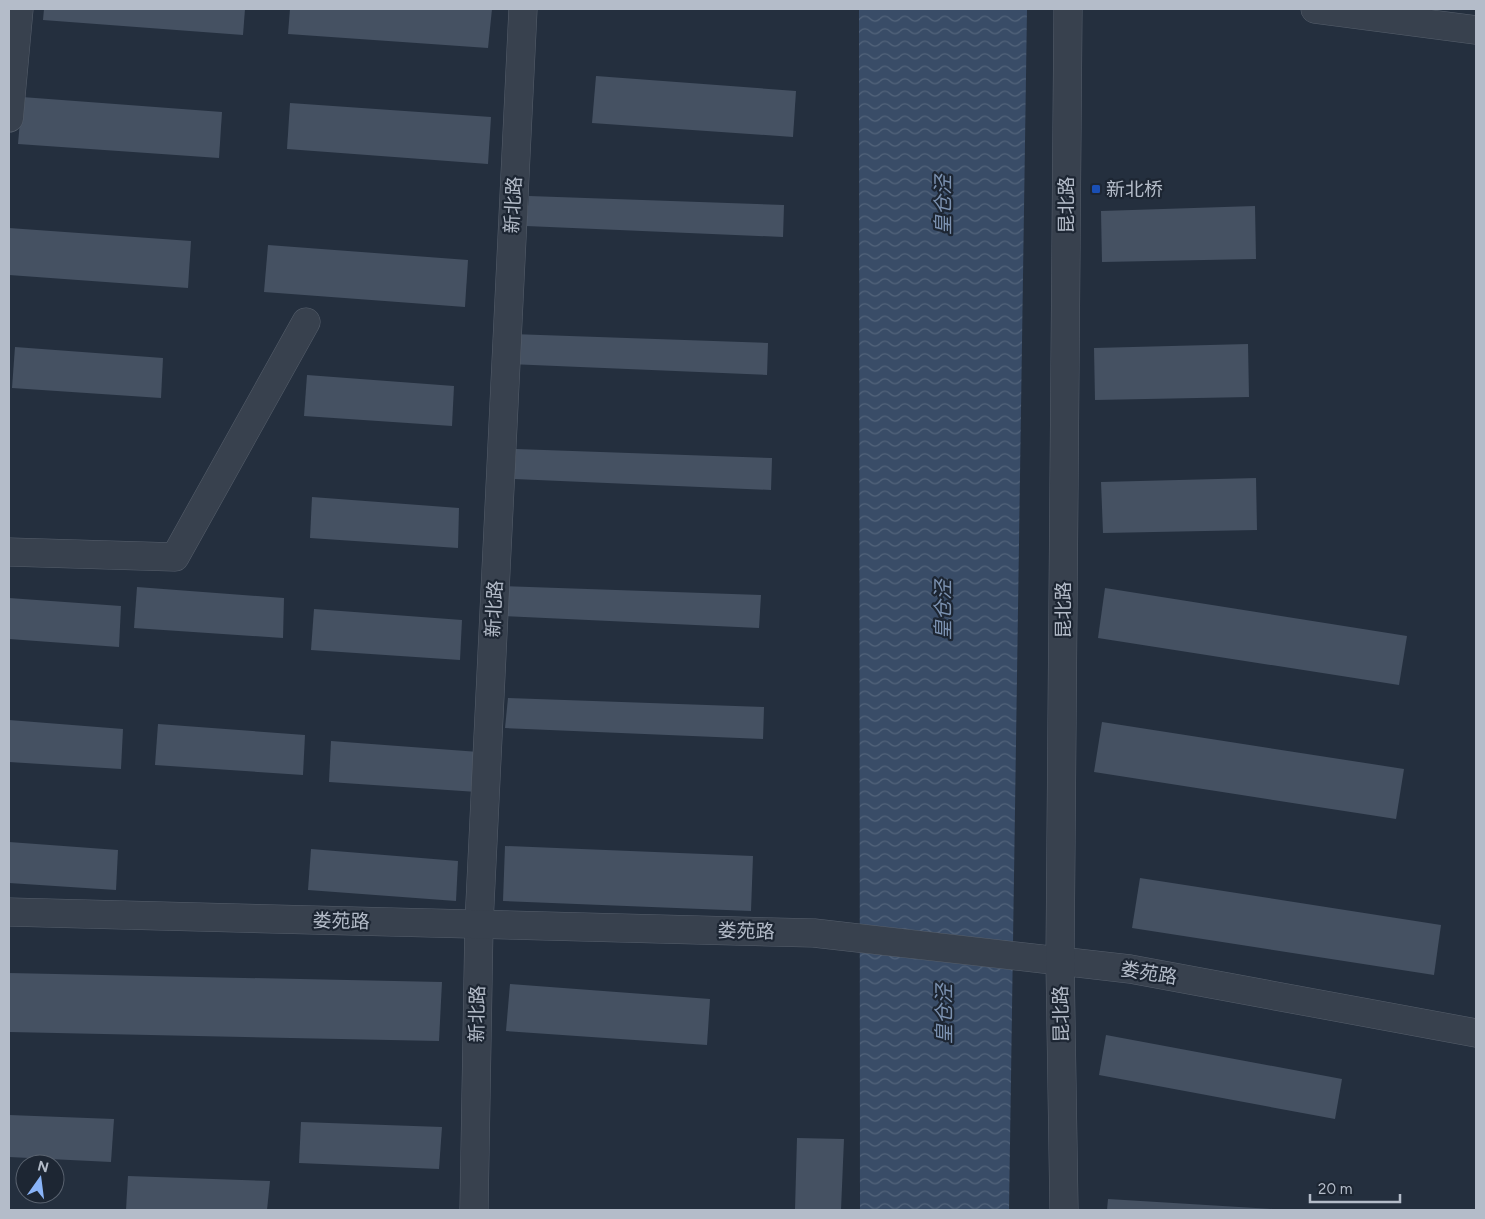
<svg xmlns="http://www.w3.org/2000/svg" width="1485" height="1219" viewBox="0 0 1485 1219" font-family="Figtree,'Noto Sans SC',sans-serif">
<defs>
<pattern id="water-waves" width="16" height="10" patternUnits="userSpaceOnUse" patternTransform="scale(1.25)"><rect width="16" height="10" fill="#394c67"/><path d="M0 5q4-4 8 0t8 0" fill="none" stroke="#53647b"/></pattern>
</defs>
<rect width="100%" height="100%" fill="#242f3e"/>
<!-- water -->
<polygon fill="url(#water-waves)" points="859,9 1027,9 1009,1210 860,1210"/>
<!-- building -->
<g fill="#455162">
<polygon points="44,9 245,9 243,35 43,20"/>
<polygon points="290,9 492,9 488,48 288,34"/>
<polygon points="596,76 796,91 793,137 592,123"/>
<polygon points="22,97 222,112 219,158 18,144"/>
<polygon points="290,103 491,117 488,164 287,149"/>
<polygon points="529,196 784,205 783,237 526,226"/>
<polygon points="1255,206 1256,259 1102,262 1101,211"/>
<polygon points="9,228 191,241 188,288 9,275"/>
<polygon points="268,245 468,260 465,307 264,292"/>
<polygon points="512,334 768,343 767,375 509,364"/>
<polygon points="1248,344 1249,397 1095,400 1094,348"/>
<polygon points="15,347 163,358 161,398 12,388"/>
<polygon points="307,375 454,386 452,426 304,416"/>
<polygon points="516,449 772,458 771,490 514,479"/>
<polygon points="1256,478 1257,530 1103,533 1101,482"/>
<polygon points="312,497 459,508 458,548 310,538"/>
<polygon points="504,586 761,595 759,628 502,616"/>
<polygon points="137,587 284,598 283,638 134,628"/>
<polygon points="1105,588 1407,636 1399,685 1098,638"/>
<polygon points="9,598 121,606 119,647 9,639"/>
<polygon points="314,609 462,620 460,660 311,650"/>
<polygon points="508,698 764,707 763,739 505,728"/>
<polygon points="9,720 123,729 121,769 9,762"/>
<polygon points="1102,722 1404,769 1396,819 1094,772"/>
<polygon points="158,724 305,735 303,775 155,765"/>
<polygon points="331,741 479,752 477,792 329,782"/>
<polygon points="9,842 118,850 116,890 9,883"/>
<polygon points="505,846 753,856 751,911 503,901"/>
<polygon points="311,849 458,861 456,901 308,890"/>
<polygon points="1140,878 1441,925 1434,975 1132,928"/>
<polygon points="9,973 442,982 439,1041 9,1032"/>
<polygon points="510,984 710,999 707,1045 506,1031"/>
<polygon points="1106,1035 1342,1079 1335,1119 1099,1075"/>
<polygon points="9,1115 114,1119 111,1162 9,1157"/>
<polygon points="301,1122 442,1127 439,1169 299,1163"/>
<polygon points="797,1138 844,1139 841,1210 795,1210"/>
<polygon points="128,1176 270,1181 267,1210 126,1210"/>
<polygon points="1108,1199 1273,1209 1273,1210 1107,1210"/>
</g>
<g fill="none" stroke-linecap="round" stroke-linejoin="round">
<!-- minor casing -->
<g stroke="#565f6c" stroke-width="29">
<g id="minor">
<polyline points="9,118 19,9"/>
<polyline points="9,552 175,557 306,322"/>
<polyline points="474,1210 479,924 523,9"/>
</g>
</g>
<!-- tertiary casing -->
<g stroke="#565f6c" stroke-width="29">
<g id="tertiary">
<polyline points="1315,9 1476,30"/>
<polyline points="9,912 814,933 1130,969 1476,1033"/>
<polyline points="1064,1210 1060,961 1068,9"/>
</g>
</g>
<!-- minor -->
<use href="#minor" stroke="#38414e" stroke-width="28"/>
<!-- tertiary -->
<use href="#tertiary" stroke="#38414e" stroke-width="28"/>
</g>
<!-- markers -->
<rect fill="#1a4fb4" stroke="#1d2633" stroke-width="2" x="1091" y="184" width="10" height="10" rx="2.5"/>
<g text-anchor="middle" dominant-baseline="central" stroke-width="4.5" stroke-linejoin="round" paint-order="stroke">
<!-- poi labels -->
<g font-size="19" fill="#b4bcc9" stroke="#1d2633" text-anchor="start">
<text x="1106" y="189">新北桥</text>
</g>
<!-- street labels -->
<g font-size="19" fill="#b4bcc9" stroke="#1d2633">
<text transform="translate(513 205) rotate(-87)">新北路</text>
<text transform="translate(1066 205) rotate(-90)">昆北路</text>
<text transform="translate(494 609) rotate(-87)">新北路</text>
<text transform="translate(1063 610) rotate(-90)">昆北路</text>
<text transform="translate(341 921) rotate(1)">娄苑路</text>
<text transform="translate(746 931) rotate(1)">娄苑路</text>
<text transform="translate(1149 973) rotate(9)">娄苑路</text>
<text transform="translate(477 1014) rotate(-89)">新北路</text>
<text transform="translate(1061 1014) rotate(-91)">昆北路</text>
</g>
<!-- water labels -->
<g font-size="20" font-style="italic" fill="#7c92b1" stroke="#1d2633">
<text transform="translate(943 205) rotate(-90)">皇仓泾</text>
<text transform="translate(943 610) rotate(-90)">皇仓泾</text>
<text transform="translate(944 1014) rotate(-90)">皇仓泾</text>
</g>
</g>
<!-- border -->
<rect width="1485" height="1219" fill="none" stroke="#b4bcc9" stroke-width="20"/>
<!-- north arrow -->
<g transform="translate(40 1179) rotate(14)"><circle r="24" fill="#1d2633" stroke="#59626f"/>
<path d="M0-4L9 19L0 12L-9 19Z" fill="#8ab4f8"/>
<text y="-8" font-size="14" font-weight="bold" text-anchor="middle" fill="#b4bcc9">N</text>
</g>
<!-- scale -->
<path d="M1310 1194v8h90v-8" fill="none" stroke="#b4bcc9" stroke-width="2.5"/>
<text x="1318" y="1194" font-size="15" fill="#b4bcc9" stroke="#1d2633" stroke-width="4" paint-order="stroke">20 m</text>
</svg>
